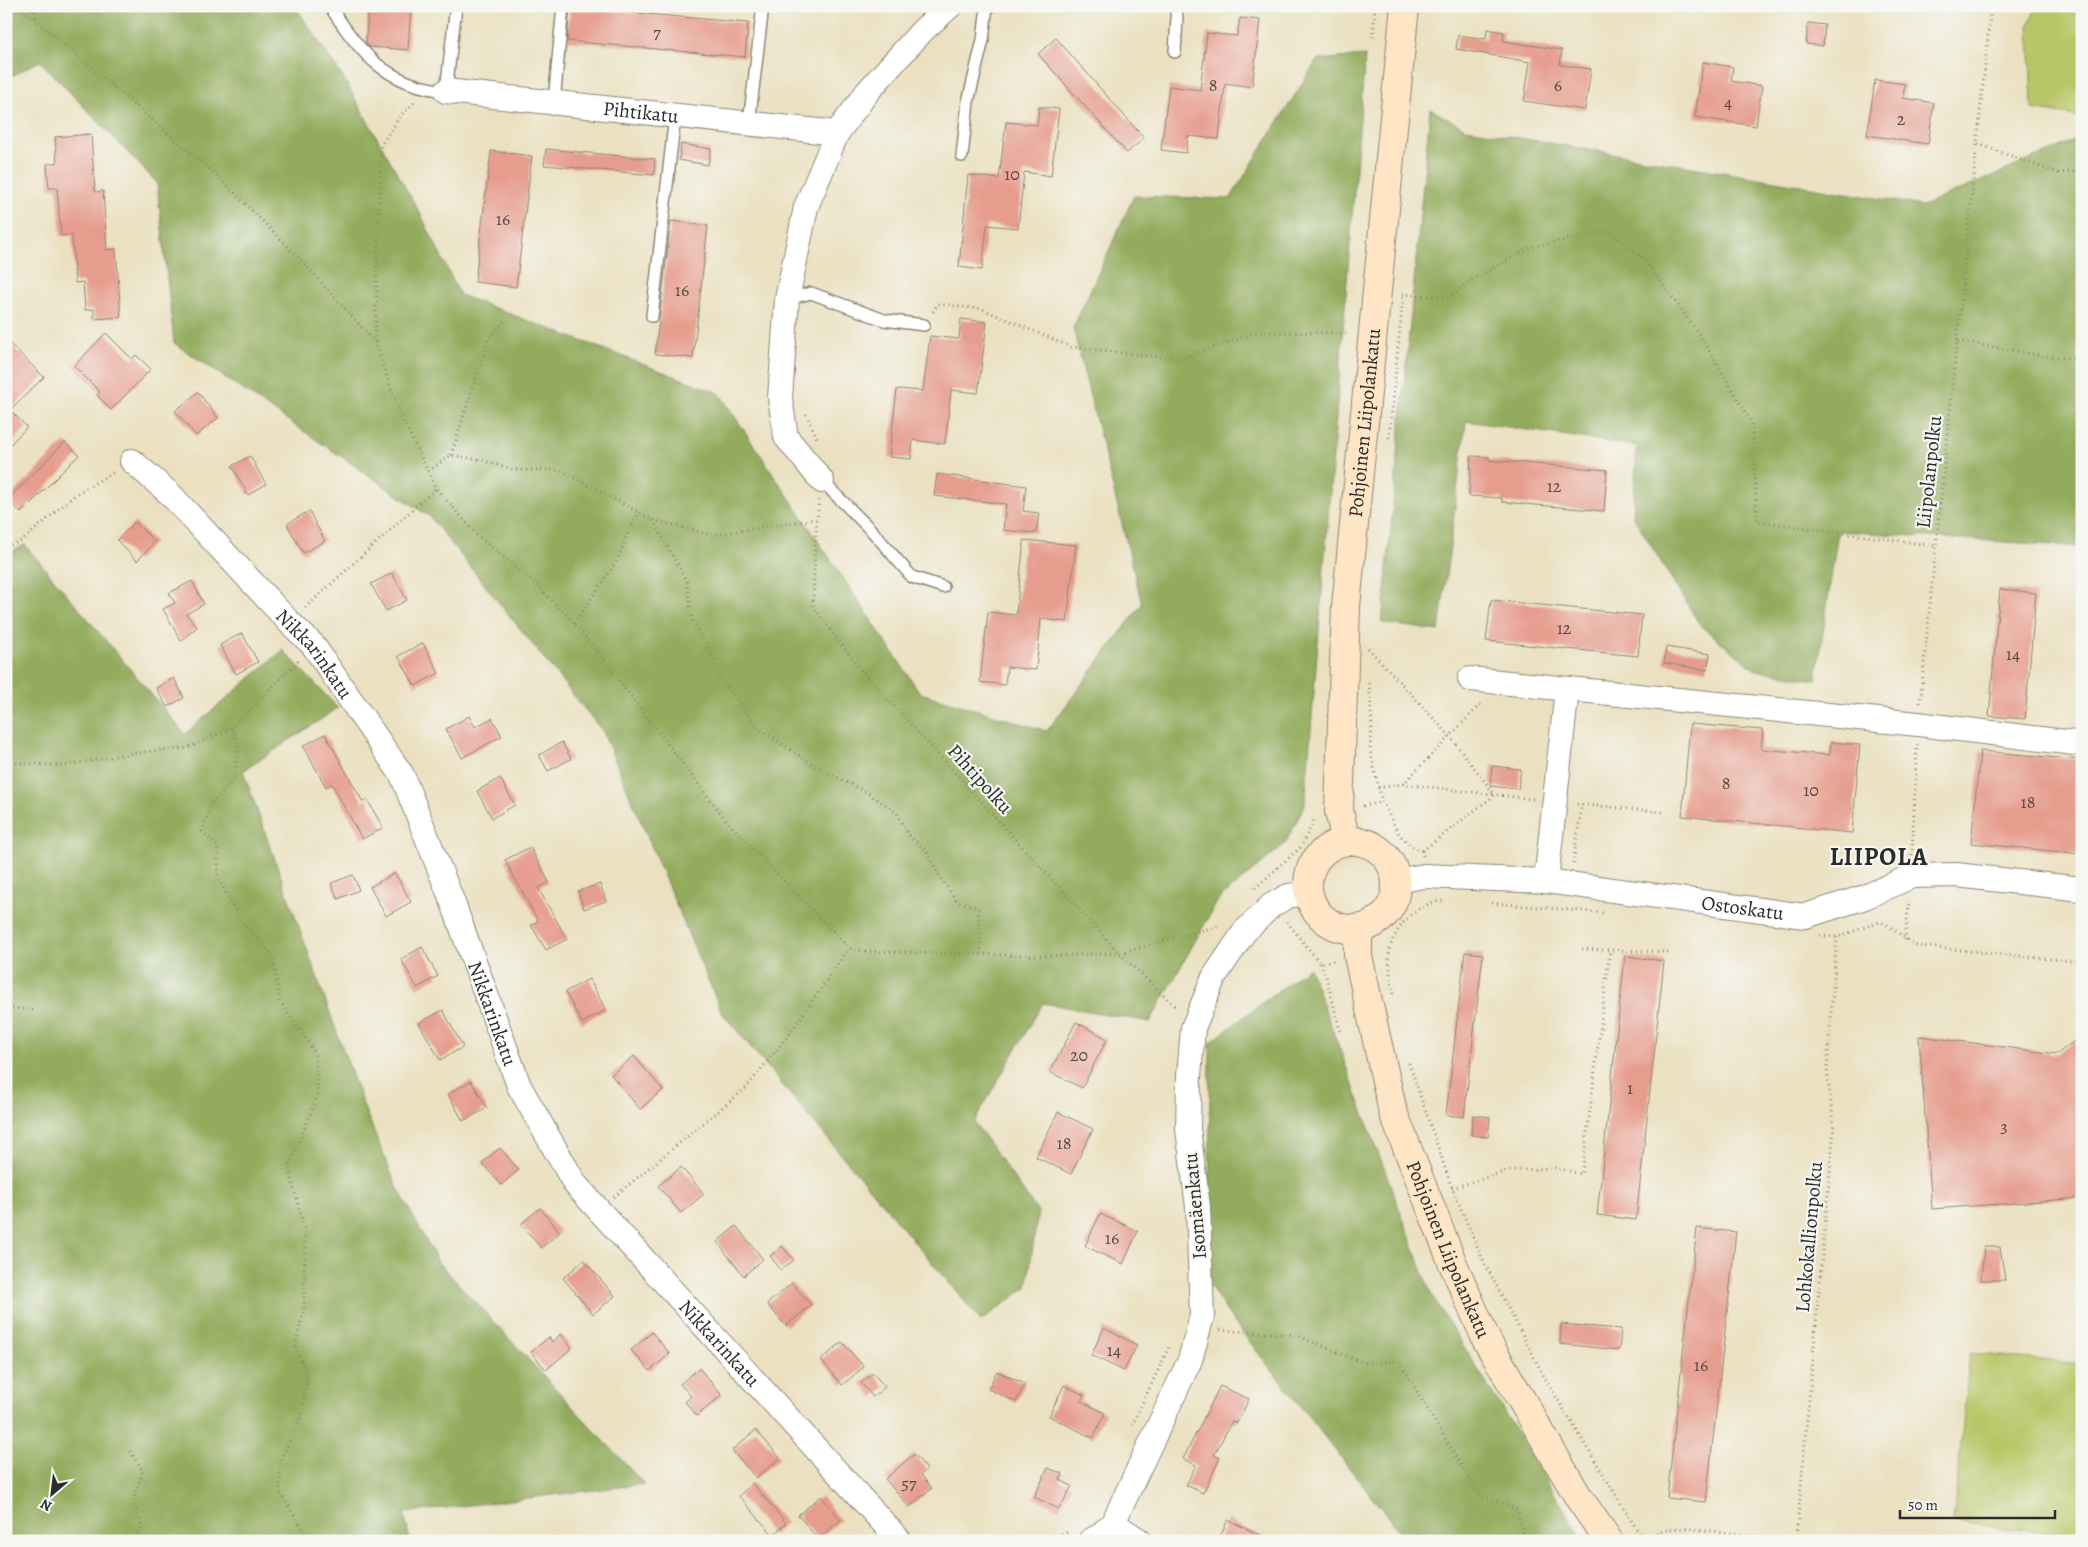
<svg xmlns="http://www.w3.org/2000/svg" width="2088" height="1547" viewBox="0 0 2088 1547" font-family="Alegreya,serif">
<rect width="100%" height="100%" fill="#f6f6f2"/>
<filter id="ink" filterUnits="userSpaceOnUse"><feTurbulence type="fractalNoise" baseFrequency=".02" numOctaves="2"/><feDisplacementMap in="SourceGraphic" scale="10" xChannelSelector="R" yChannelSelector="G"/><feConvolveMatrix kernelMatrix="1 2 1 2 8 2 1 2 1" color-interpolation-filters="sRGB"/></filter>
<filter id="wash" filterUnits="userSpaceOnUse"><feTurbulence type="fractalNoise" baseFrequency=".0096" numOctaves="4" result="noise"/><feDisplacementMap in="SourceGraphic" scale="20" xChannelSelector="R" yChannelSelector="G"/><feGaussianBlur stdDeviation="1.12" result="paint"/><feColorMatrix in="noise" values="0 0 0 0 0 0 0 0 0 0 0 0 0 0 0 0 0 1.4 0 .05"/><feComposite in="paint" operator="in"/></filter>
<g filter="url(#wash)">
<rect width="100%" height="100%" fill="#ebe1c1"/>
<!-- green -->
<g fill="#b9c668" stroke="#72784a">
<polygon points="2037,6 2082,6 2082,117 2032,109 2029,24"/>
<polygon points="1970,1353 2082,1364 2082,1536 1953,1523"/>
</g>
<!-- forest -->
<g fill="#92ab5c" stroke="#5e6b44">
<polygon points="6,6 295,6 344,79 422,217 460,295 719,393 920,693 1047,731 1142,604 1073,328 1134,196 1230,199 1317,60 1365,56 1305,804 1285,844 1218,900 1150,1022 1043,1003 974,1122 1038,1212 1027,1287 981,1321 722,1013 603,732 430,517 174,343 157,183 40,61 6,79"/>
<polygon points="1430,109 1467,129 1923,206 2076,140 2082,141 2082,547 1838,531 1816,680 1756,670 1700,625 1633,516 1637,446 1466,421 1439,631 1382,623"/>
<polygon points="25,545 185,734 283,650 338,708 243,771 363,1105 396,1185 438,1262 644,1484 404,1513 410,1541 6,1541 6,554"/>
<polygon points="1309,967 1431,1294 1584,1541 1407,1541 1233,1321 1209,1284 1210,1043"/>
</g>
<g id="blocks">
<!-- building -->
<g fill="#e69d8d">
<polygon points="368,6 411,6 408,50 370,47 366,43"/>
<polygon points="570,7 748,23 745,57 567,41"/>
<polygon points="1240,18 1260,20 1252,87 1225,83 1219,139 1188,136 1186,153 1161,150 1169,86 1200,90 1207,33 1237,36"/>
<polygon points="1808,23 1825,25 1823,46 1806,44"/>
<polygon points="1487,29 1504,32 1503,41 1562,50 1560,65 1591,69 1585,110 1524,101 1530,62 1456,49 1458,35 1486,39"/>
<polygon points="1056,38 1144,138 1127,153 1038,54"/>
<polygon points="1703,62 1733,67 1731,81 1762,86 1756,126 1695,117"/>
<polygon points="1875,80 1905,84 1903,98 1934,103 1928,144 1867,135"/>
<polygon points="1039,107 1059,109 1051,176 1024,172 1018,228 987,225 982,270 959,267 968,175 999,179 1006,122 1037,125"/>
<polygon points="91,134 95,192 103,191 107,250 116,249 121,317 94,319 94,309 85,310 83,282 75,283 72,235 61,236 57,188 49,188 47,164 57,163 55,137"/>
<polygon points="681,144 711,149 708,165 679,160"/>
<polygon points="546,149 655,159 654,175 544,165"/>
<polygon points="491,151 532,156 516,287 475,282"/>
<polygon points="671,221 708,226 693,358 655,354"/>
<polygon points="961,319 987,322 978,393 951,390 945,444 913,440 911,459 889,457 897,389 923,391 930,336 959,339"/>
<polygon points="106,333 132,359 136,355 151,369 111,410 97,395 100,392 74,366"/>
<polygon points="6,340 44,377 10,410 27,427 6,449"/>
<polygon points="198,392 218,418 196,436 175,411"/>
<polygon points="65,442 79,455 21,513 8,499"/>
<polygon points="250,456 266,484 248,495 232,466"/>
<polygon points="1471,456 1489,457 1489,460 1607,470 1604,511 1502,502 1502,498 1469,496"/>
<polygon points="937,474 1026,486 1023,511 1039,513 1036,533 1003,530 1006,504 934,496"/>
<polygon points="309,511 325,541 303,553 287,524"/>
<polygon points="135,522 155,542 137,561 117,540"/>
<polygon points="1024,540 1076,545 1067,622 1041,619 1036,670 1007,667 1005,685 980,682 988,612 1016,615"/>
<polygon points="392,573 407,600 386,611 371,584"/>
<polygon points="192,581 204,604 186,614 197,627 181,641 163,609 175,603 169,593"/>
<polygon points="2000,589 2036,593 2025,719 1989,716"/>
<polygon points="1491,600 1642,615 1638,656 1486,641"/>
<polygon points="242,633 258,662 236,674 220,645"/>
<polygon points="423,643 439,673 415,686 398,656"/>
<polygon points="1666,647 1710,654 1707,670 1664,663"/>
<polygon points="174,678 184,698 167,707 156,688"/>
<polygon points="469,716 475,727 492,718 502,736 462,758 446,729"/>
<polygon points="1690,724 1763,730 1761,749 1830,755 1831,742 1860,745 1852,833 1682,816"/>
<polygon points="325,734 363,802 367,799 383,828 362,839 332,784 326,787 303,746"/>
<polygon points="562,742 571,759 548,771 539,755"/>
<polygon points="1980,751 2082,760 2082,854 1971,843"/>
<polygon points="1492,766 1521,769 1518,789 1490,786"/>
<polygon points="500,778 515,805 492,818 477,791"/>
<polygon points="530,847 549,882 538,888 567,939 546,950 531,925 538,921 505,860"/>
<polygon points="395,873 411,902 386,916 370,887"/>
<polygon points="353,875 359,890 338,899 331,883"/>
<polygon points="600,884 606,901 584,909 578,891"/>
<polygon points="422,947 438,976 417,988 401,959"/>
<polygon points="1465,952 1483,954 1464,1117 1446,1115"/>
<polygon points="1625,956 1664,961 1636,1220 1597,1215"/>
<polygon points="589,979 606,1010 582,1023 565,992"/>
<polygon points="443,1010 463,1047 440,1060 419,1023"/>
<polygon points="1076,1022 1107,1039 1082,1088 1050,1072"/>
<polygon points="2082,1035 2082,1198 1932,1209 1919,1036 2057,1054"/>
<polygon points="634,1056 663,1090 640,1109 611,1075"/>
<polygon points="471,1081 487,1108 463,1121 448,1094"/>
<polygon points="1058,1112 1093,1129 1071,1174 1036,1157"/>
<polygon points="1473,1115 1490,1117 1488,1137 1471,1135"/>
<polygon points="500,1148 519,1170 501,1185 482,1163"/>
<polygon points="681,1167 704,1194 681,1213 658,1186"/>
<polygon points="540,1208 560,1232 541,1248 521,1224"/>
<polygon points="1100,1214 1138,1231 1123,1264 1085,1246"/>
<polygon points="736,1226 763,1259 744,1276 717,1242"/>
<polygon points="1697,1228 1736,1232 1706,1502 1667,1498"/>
<polygon points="782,1246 794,1260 781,1270 770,1256"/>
<polygon points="1984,1247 2000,1247 2005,1280 1981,1280"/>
<polygon points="584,1260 615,1296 593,1314 563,1278"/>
<polygon points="792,1283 811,1305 786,1326 767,1304"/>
<polygon points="1561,1324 1621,1329 1619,1350 1560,1344"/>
<polygon points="1104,1328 1137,1345 1124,1371 1091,1355"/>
<polygon points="652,1332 670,1354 650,1371 631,1350"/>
<polygon points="561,1334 572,1348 546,1370 531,1352 549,1337 552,1342"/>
<polygon points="842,1342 864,1367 842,1385 821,1360"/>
<polygon points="699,1368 722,1395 697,1416 685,1402 691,1396 680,1384"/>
<polygon points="997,1371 1025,1384 1016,1402 988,1389"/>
<polygon points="873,1373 885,1387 873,1397 861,1383"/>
<polygon points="1064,1385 1084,1395 1081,1401 1105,1413 1093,1438 1049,1416"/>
<polygon points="1220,1386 1249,1399 1237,1423 1232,1421 1214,1455 1220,1458 1203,1493 1186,1485 1196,1465 1183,1459"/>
<polygon points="756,1430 780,1458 756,1478 732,1450"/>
<polygon points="914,1454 927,1469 921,1475 932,1488 909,1507 885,1479"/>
<polygon points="1048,1468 1063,1474 1060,1480 1072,1486 1059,1509 1034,1497"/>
<polygon points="752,1483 786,1523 773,1535 739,1496"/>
<polygon points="821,1496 841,1520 818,1539 798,1515"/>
<polygon points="1228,1520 1272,1541 1218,1541"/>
</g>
</g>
</g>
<g filter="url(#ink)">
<use href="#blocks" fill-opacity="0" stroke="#8b8676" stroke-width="1"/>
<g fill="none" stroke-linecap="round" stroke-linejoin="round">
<!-- lane casing -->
<g stroke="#8b8676" stroke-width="14">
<g id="lane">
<path d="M 330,6 C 360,54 387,85 446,91 L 456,6"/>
<polyline points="1175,6 1177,18 1175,52"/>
<polyline points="554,102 563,6"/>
<polyline points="749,123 763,6"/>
<polyline points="962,156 968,102 983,40 987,6"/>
<polyline points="787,299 811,293 884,320 924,325"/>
<polyline points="652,316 675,116"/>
<polyline points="822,481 873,532 912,577 943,587"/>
</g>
</g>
<!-- street casing -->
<g stroke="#8b8676" stroke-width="26">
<g id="street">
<path id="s1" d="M 446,91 L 837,133"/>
<path id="s2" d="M 132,461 L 170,494 L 289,622 L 313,645 L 402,775 L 453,903 L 519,1086 L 575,1184 L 900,1541"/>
<polyline points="822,481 786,437 780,398 787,299 806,207 837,133 868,91 923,30 950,6"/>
<polyline points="1470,679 1918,724 2082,744"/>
<path id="s3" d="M 1396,881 L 1424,876 L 1546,881 L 1805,916 L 1865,897 L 1912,876 L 1956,875 L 2082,889"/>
<polyline points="1546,881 1567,689"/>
<polyline points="1113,1523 1140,1541"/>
<polyline points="1090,1541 1099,1536 1113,1523 1190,1360 1202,1316 1198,1207 1188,1129 1189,1076 1193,1028 1214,977 1245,931 1272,905 1288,896 1307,893"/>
</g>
</g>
<!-- secondary casing -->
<g stroke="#8b8676" stroke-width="30">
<g id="secondary">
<circle cx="1352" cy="885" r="44"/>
<path id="s4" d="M 1346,841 L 1339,811 L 1346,606 L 1405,6"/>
<path id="s5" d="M 1358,930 L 1358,956 L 1393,1112 L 1453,1264 L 1487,1341 L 1579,1498 L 1609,1541"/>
</g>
</g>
<!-- path -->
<g stroke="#8b8676" stroke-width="3" stroke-dasharray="1 4" stroke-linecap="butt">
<polyline points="19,6 219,177 299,258 375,342 400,414 436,488 477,535 536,584 581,631 729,824 849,948 864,951 1045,956 1119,953 1219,926"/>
<polyline points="34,6 36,20"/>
<polyline points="1981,6 1991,8"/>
<polyline points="1373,37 1375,6"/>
<polyline points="1978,144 2058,173 2082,171"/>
<polyline points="1403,294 1449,298 1470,281 1531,247 1609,231 1645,260 1700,335 1752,423 1757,521 1936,546"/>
<polyline points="933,312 938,304 982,309 1071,347 1179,359 1259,332 1349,333"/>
<polyline points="1958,341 2044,356 2082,359"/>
<polyline points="375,342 381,145 401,115 416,101"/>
<polyline points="806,414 817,438"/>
<polyline points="1389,438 1403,297"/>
<polyline points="451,455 489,337 505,321"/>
<polyline points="428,471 451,455 482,460 514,470 560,470 653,520 712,535 816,519"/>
<polyline points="819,500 815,542 813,606 860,669 1119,953 1177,1008"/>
<polyline points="653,520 687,582 692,620 709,649 722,681 758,728 815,766 868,793 897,813 908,835 925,849 941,879 957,901 978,908 981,954"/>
<polyline points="6,547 23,540 76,494 114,472"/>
<polyline points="305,608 436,488"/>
<polyline points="574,624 618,559 627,535 639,513"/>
<polyline points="1368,648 1449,735 1495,795 1422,851"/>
<polyline points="1369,683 1372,725 1370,750 1382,802 1399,834 1411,846 1422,851 1423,856"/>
<polyline points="1920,703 1991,6"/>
<polyline points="232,728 239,745 234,779 212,803 202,831 218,847 218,877 240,921 272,954 280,1001 315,1053 318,1094 289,1167 305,1232 304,1311 295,1345 307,1377 303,1412 280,1461 280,1492 310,1541"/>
<polyline points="6,762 63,766 132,753 187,748 232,728 299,660"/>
<polyline points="1403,784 1482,703"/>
<polyline points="1378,788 1402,784 1533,799"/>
<polyline points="1577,804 1663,812"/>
<polyline points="1363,806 1382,802"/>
<polyline points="1912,855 1917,744"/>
<polyline points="1573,864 1582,804"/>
<polyline points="1255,888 1301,847 1315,818"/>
<polyline points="1492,903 1605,913"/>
<polyline points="1287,922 1320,963 1336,960"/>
<path d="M 1820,936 L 1837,937 L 1880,922 C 1894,926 1904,940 1918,946 L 2082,962"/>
<polyline points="1905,940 1909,901"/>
<polyline points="1582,949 1671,952"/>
<polyline points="1320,963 1326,976 1341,1034"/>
<path d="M 1393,994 C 1391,981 1389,968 1389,955 C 1391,929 1417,902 1443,901"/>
<polyline points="6,995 11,1008 34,1010"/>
<polyline points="1409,1063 1452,1188 1483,1260 1547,1382 1644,1541"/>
<polyline points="1452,1188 1507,1171 1555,1168 1582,1174 1610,950"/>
<polyline points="614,1197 746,1088 790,1033 849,948"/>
<polyline points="1220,1330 1296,1335 1364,1363 1399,1361 1478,1494 1518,1510 1524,1541"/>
<polyline points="1132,1425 1169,1347"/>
<polyline points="130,1451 143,1471 133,1499 142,1527 131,1541"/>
<polyline points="1642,1538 1670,1529 1684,1528 1801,1541"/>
<polyline points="1796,1540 1834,1128 1827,1069 1837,937"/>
<polyline points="1032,1541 1069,1532"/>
</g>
<!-- lane -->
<use href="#lane" stroke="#fff" stroke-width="11"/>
<!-- street -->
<use href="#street" stroke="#fff" stroke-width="24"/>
<!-- secondary -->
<use href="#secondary" stroke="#fee5c5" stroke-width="28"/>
</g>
</g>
<g text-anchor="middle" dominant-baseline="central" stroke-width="4.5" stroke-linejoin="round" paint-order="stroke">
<!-- number labels -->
<g font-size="18" fill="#5a4844">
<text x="657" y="32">7</text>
<text x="1213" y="85">8</text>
<text x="1558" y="85">6</text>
<text x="1728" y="102">4</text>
<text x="1901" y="119">2</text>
<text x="1012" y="174">10</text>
<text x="503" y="219">16</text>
<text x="682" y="290">16</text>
<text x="1554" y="486">12</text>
<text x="1564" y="628">12</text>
<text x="2013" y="654">14</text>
<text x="1726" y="783">8</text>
<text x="1811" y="790">10</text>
<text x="2028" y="802">18</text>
<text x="1079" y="1055">20</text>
<text x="1630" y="1088">1</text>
<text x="2004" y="1126">3</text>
<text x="1064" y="1143">18</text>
<text x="1112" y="1238">16</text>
<text x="1114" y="1350">14</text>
<text x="1701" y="1365">16</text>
<text x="909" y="1483">57</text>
</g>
<!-- street labels -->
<g font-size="20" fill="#2b2b2b" stroke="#f6f6f2">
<text stroke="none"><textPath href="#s1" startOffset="196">Pihtikatu</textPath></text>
<text stroke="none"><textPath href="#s4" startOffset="420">Pohjoinen Liipolankatu</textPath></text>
<text transform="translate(1929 472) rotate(-84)">Liipolanpolku</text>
<text stroke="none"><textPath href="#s2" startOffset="266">Nikkarinkatu</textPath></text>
<text transform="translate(980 779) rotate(48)">Pihtipolku</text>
<text stroke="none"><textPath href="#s3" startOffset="349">Ostoskatu</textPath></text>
<text stroke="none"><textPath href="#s2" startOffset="671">Nikkarinkatu</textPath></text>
<text transform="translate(1195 1206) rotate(-95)">Isomäenkatu</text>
<text transform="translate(1809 1237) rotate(-85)">Lohkokallionpolku</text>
<text stroke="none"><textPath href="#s5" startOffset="334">Pohjoinen Liipolankatu</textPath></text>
<text stroke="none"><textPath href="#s2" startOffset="1076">Nikkarinkatu</textPath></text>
</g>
<!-- district labels -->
<g font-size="25" font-weight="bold" letter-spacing="1" fill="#2b2b2b" stroke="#f6f6f2">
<text x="1879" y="857">LIIPOLA</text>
</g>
</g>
<!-- margin -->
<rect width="2088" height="1547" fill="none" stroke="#f6f6f2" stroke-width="25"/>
<!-- north arrow -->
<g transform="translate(52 1494) rotate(208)" stroke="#f6f6f2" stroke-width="4" paint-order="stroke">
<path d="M0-4L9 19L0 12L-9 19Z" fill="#2b2b2b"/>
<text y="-8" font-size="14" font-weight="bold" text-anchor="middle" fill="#2b2b2b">N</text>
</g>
<!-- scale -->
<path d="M1900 1510v8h155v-8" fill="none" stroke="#2b2b2b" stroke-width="2.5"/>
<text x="1908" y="1510" font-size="15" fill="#2b2b2b" stroke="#f6f6f2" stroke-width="4" paint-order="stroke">50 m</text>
</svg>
